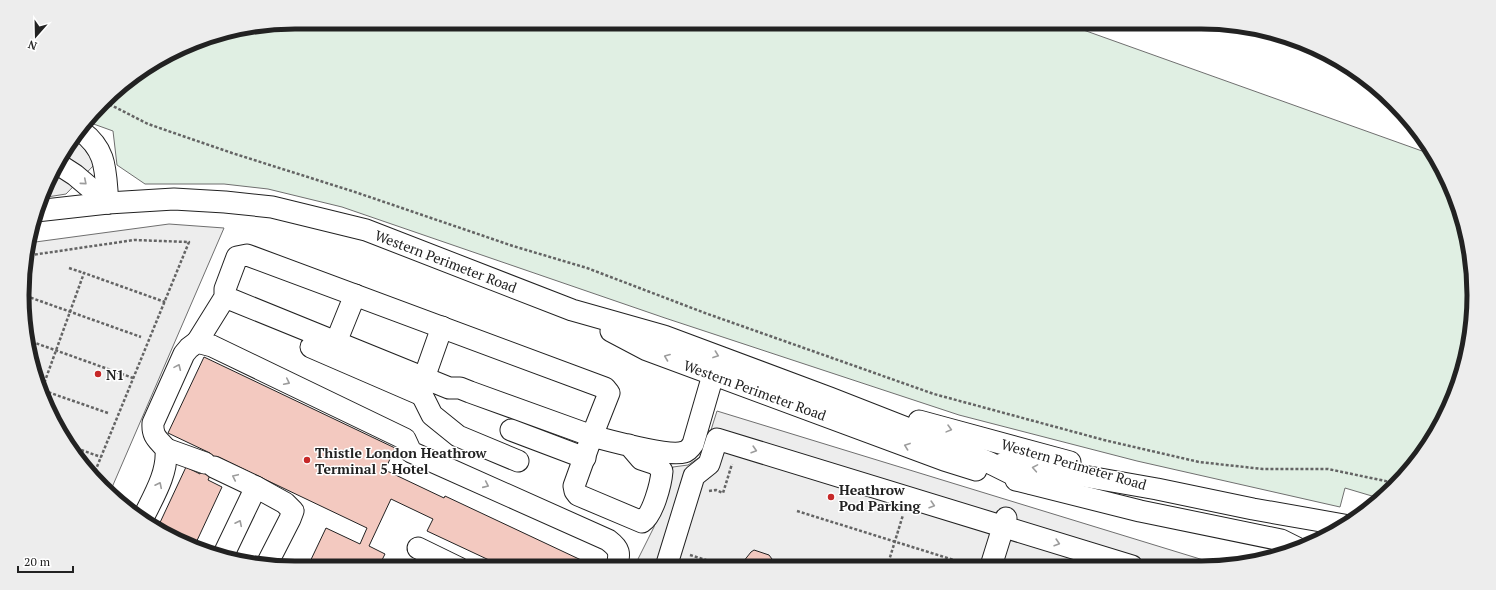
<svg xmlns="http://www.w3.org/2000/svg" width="1496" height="590" viewBox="0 0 1496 590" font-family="'PT Serif',serif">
<rect width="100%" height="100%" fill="#fff"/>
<!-- green -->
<polygon fill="#e0efe3" stroke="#6f6f6f" points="295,22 1061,22 1436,156 1460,207 1472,260 1473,313 1465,366 1437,432 1382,499 1345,488 1340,507 1137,461 959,415 665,318 342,207 268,189 224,184 145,184 117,165 113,131 88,122 115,90 159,58 207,37"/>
<!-- parking -->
<g fill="#ededed" stroke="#6f6f6f">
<polygon points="74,139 79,141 95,164 66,194 41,198 58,159"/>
<polygon points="169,224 224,228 110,492 68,446 43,399 27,348 24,259 28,243"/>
<polygon points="717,411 1223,566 634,567 654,527 673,467 688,465 700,457 704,452"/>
</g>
<!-- building -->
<g fill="#f3c9c0" stroke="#222">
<polygon points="204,357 395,448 385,470 444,498 445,496 596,567 504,567 427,531 433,519 391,499 369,546 385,554 378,568 307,568 326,528 360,544 367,528 218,457 208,480 222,487 194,547 174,540 157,529 186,467 200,474 210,453 168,433"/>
<polygon points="754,550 769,555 772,559 773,567 743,567 743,562 751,552"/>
</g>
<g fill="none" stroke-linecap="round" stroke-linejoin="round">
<!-- minor casing -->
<g stroke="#222" stroke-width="23">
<g id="minor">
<path d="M 81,131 C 108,151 105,172 108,203"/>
<polyline points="58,164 75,175 108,203"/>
<polyline points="36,211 108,203 174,199 225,202 272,207 366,230 572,310 664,336 830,398 932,438 990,463 1030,483"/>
<polyline points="442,327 424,378 422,395 432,415 458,436 518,461"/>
<polyline points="611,331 647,350 944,460 976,470"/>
<polyline points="197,342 225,297 225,289 237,257 247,255 605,388 609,393 592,436 470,392 460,388 449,388 225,297"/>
<polyline points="336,342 355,295"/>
<polyline points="311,347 422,395"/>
<polyline points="919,421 1070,462"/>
<polyline points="511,430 585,458"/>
<path d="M 629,445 L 641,459 L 656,464 L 662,471 C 661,484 653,515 642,522 L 578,495 L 575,491 L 574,486 L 592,436 C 611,441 669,457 684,452 C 688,451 691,447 693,444 L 713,375"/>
<polyline points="166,449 205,463"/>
<polyline points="1002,464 1021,465 1157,489 1253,509 1344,525"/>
<polyline points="214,467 256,487"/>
<polyline points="1016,480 1140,511 1281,540 1297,548"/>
<path d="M 142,520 C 153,497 168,474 166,449 C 158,439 152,437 153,423 L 184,354 L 189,348 L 197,342 L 212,346 L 405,439 L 411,452 L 608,540 C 620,549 620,553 617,567"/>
<polyline points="418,548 459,568"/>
<polyline points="222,558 256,487 285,503 293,511 290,519 267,564"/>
<polyline points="991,566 1006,518"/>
<polyline points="666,567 694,476 709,464 717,439 1132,566"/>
</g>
</g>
<!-- path -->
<g stroke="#646464" stroke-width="2.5" stroke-dasharray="3 2" stroke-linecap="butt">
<polyline points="105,102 148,124 232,153 355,192 513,246 587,268 705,313 934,394 1104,440 1199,462 1263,469 1328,469 1395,483"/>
<polyline points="25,256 134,240 189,242 94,474"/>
<polyline points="69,268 84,273"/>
<polyline points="26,296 141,337"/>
<polyline points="27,340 133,378"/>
<polyline points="39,389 108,413"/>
<polyline points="41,392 84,273 165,302"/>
<polyline points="67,445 101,457"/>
<polyline points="709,491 716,490 723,493 732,464"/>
<polyline points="797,511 973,566"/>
<polyline points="690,555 728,567"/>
<polyline points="1151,564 1158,566"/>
<polyline points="887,567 903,515"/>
</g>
<!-- minor -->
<use href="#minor" stroke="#fff" stroke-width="21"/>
</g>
<!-- one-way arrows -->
<defs><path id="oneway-chevron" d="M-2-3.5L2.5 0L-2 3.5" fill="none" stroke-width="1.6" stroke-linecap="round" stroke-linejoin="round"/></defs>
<g stroke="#9c9c9c">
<use href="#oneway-chevron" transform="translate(84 182) rotate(40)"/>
<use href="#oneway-chevron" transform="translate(716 355) rotate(20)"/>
<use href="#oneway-chevron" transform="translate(667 357) rotate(-159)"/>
<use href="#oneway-chevron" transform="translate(178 367) rotate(-66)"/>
<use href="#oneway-chevron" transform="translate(287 382) rotate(26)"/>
<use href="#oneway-chevron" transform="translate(949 429) rotate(15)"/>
<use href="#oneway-chevron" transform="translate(907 446) rotate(-160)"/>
<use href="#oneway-chevron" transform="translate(754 450) rotate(17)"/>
<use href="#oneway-chevron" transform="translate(1035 468) rotate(-170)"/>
<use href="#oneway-chevron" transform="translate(235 477) rotate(-155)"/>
<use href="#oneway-chevron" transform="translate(159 485) rotate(-64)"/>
<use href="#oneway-chevron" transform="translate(486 485) rotate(24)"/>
<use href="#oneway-chevron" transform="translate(932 505) rotate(17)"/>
<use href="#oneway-chevron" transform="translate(239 523) rotate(-64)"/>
<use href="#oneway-chevron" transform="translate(1057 543) rotate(17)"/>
</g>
<!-- markers -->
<g fill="#c62828" stroke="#fff" stroke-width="1.5">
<circle cx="98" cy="374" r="4"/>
<circle cx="307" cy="460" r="4"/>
<circle cx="831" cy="497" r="4"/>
</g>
<g text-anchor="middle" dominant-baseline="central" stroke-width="3" stroke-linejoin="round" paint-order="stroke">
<!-- street labels -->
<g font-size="14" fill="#222" stroke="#fff">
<text transform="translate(446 261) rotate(21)">Western Perimeter Road</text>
<text transform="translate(755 390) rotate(20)">Western Perimeter Road</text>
<text transform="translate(1074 464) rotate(16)">Western Perimeter Road</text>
</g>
<!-- poi labels -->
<g font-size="14" font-weight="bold" fill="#222" stroke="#fff" text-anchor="start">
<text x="106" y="374">N1</text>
<text x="315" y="452">Thistle London Heathrow<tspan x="315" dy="16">Terminal 5 Hotel</tspan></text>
<text x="839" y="489">Heathrow<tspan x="839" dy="16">Pod Parking</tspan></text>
</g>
</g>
<!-- crop -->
<path d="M0 0H1496V590H0ZM295 29H1201A266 266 0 0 1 1467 295V295A266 266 0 0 1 1201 561H295A266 266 0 0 1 29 295V295A266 266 0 0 1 295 29Z" fill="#ededed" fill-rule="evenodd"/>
<path fill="none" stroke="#222" stroke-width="5" d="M295 29H1201A266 266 0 0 1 1467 295V295A266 266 0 0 1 1201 561H295A266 266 0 0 1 29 295V295A266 266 0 0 1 295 29Z"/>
<!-- north arrow -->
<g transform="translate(36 36) rotate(200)" stroke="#ffffff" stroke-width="3" paint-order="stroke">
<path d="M0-3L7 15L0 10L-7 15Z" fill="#222222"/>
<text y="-6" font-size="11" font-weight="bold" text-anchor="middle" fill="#222222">N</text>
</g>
<!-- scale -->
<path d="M18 566v6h55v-6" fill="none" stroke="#222222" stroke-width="2"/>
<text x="24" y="566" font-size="12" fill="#222222" stroke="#ffffff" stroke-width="3" paint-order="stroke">20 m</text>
</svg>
